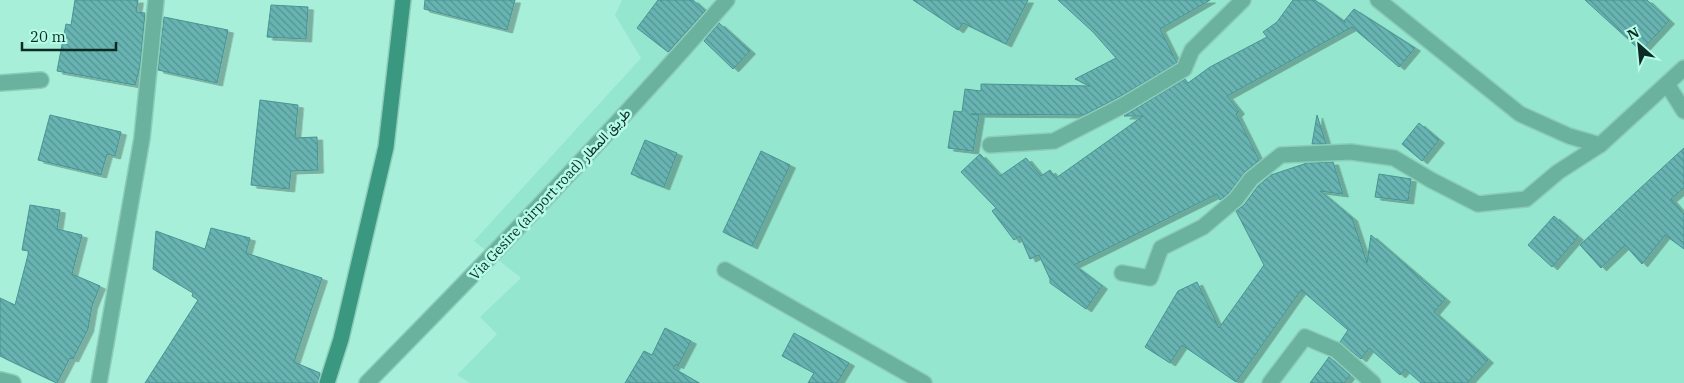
<svg xmlns="http://www.w3.org/2000/svg" width="1684" height="383" viewBox="0 0 1684 383" font-family="'IBM Plex Serif',Vazirmatn,serif">
<defs>
<pattern id="building-back-hatch" width="6" height="6" patternUnits="userSpaceOnUse" patternTransform="scale(1.25)"><rect width="6" height="6" fill="#68b4b3"/><path d="M-1 5l2 2M0 0l6 6M5-1l2 2" fill="none" stroke="#549391"/></pattern>
<filter id="shadow"><feDropShadow dx="5.5" dy="3" stdDeviation="0" flood-color="#0004"/></filter>
</defs>
<rect width="100%" height="100%" fill="#a8efda"/>
<!-- built -->
<polygon fill="#95e6cf" points="622,0 1684,0 1684,383 470,383 457,375 497,334 480,317 521,278 474,241 641,58 615,15"/>
<!-- building -->
<g fill="url(#building-back-hatch)" stroke="#479493" filter="url(#shadow)">
<polygon points="75,0 138,0 136,12 145,13 140,66 135,85 57,71 66,24 71,25"/>
<polygon points="425,0 515,0 507,30 424,9"/>
<polygon points="658,0 693,0 705,11 668,52 637,28"/>
<polygon points="913,0 1028,0 1006,44 963,23 958,30"/>
<polygon points="1058,0 1210,0 1160,29 1177,63 1119,97 1084,115 971,114 979,115 973,151 948,148 954,111 962,112 965,89 981,91 981,84 1090,86 1075,79 1116,58 1093,32"/>
<polygon points="1293,0 1315,0 1346,23 1344,21 1354,9 1415,48 1399,67 1352,27 1227,96 1239,111 1236,114 1259,160 1245,172 1229,193 1220,200 1217,194 1074,265 1102,286 1086,309 1050,283 1050,279 1039,255 1030,259 1020,236 1014,240 992,211 996,208 961,172 980,154 1000,176 1026,158 1041,176 1050,170 1056,178 1143,116 1124,116 1185,79 1188,83 1210,67 1267,37 1263,32 1277,22"/>
<polygon points="1585,0 1647,0 1669,21 1641,51"/>
<polygon points="271,5 308,7 306,39 267,37"/>
<polygon points="164,17 228,30 217,83 158,70"/>
<polygon points="719,23 750,51 733,69 704,41"/>
<polygon points="260,100 298,105 295,138 317,137 318,170 291,171 289,189 251,185"/>
<polygon points="50,115 121,132 115,156 107,154 101,175 38,160"/>
<polygon points="1317,115 1326,144 1312,144"/>
<polygon points="1419,123 1439,140 1422,161 1402,144"/>
<polygon points="645,140 677,153 664,187 631,174"/>
<polygon points="1684,148 1684,188 1671,199 1684,214 1684,249 1665,235 1642,264 1625,245 1601,268 1580,245 1636,192"/>
<polygon points="761,151 790,165 752,246 723,232"/>
<polygon points="1333,162 1343,194 1320,191 1352,218 1367,263 1371,235 1445,299 1434,312 1488,360 1467,383 1421,383 1405,369 1400,375 1369,348 1361,359 1340,342 1348,330 1301,290 1236,382 1182,345 1170,363 1145,347 1178,291 1197,282 1219,328 1264,265 1236,211 1244,205 1258,186 1271,175 1307,163"/>
<polygon points="1379,174 1411,179 1408,201 1375,197"/>
<polygon points="30,205 60,210 57,229 82,235 72,274 100,286 92,306 88,329 73,359 70,358 57,383 0,356 0,298 15,305 29,251 22,250"/>
<polygon points="1554,216 1578,237 1552,267 1528,245"/>
<polygon points="211,228 250,238 246,253 322,278 294,362 320,373 318,383 145,383 198,300 192,296 193,293 153,269 156,231 205,249"/>
<polygon points="665,328 691,341 678,366 676,364 673,368 699,383 625,383 644,351 652,355"/>
<polygon points="794,333 849,363 837,383 808,383 814,373 782,356"/>
<polygon points="1329,357 1350,375 1344,383 1310,383"/>
</g>
<g fill="none" stroke-linecap="round" stroke-linejoin="round">
<!-- minor casing -->
<g stroke="#8cccb9" stroke-width="18">
<g id="minor">
<polyline points="1378,0 1520,114 1569,136 1600,145 1684,68"/>
<polyline points="0,83 41,80"/>
<polyline points="1667,84 1684,111"/>
<polyline points="990,145 1054,141 1124,105 1184,69 1192,50 1243,0"/>
<polyline points="725,270 924,383"/>
<polyline points="1122,273 1150,278 1161,248 1203,227 1236,199 1251,179 1281,155 1351,152 1394,158 1431,180 1478,204 1526,199 1558,172 1600,145"/>
<polyline points="0,381 1,380 13,383"/>
<polyline points="99,383 142,138 156,0"/>
<path d="M 367,383 C 490,258 612,132 727,0"/>
<polyline points="1270,383 1305,337 1336,350 1373,383"/>
</g>
</g>
<!-- secondary casing -->
<g stroke="#8cccb9" stroke-width="18">
<polyline id="secondary" points="327,383 341,339 386,147 403,0"/>
</g>
<!-- minor -->
<use href="#minor" stroke="#6bb29e" stroke-width="15"/>
<!-- secondary -->
<use href="#secondary" stroke="#3a9780" stroke-width="15"/>
</g>
<g text-anchor="middle" dominant-baseline="central" stroke-width="5" stroke-linejoin="round" paint-order="stroke">
<!-- street labels -->
<g font-size="14" fill="#0d2a23" stroke="#b5fce7">
<text transform="translate(550 194) rotate(-47)">Via Gesire (airport road) طريق المطار</text>
</g>
</g>
<!-- north arrow -->
<g transform="translate(1639 45) rotate(333)" stroke="#b5fce7" stroke-width="4" paint-order="stroke">
<path d="M0-4L9 19L0 12L-9 19Z" fill="#0d2a23"/>
<text y="-8" font-size="14" font-weight="bold" text-anchor="middle" fill="#0d2a23">N</text>
</g>
<!-- scale -->
<path d="M22 42v8h94v-8" fill="none" stroke="#0d2a23" stroke-width="2.5"/>
<text x="30" y="42" font-size="15" fill="#0d2a23" stroke="#b5fce7" stroke-width="4" paint-order="stroke">20 m</text>
</svg>
